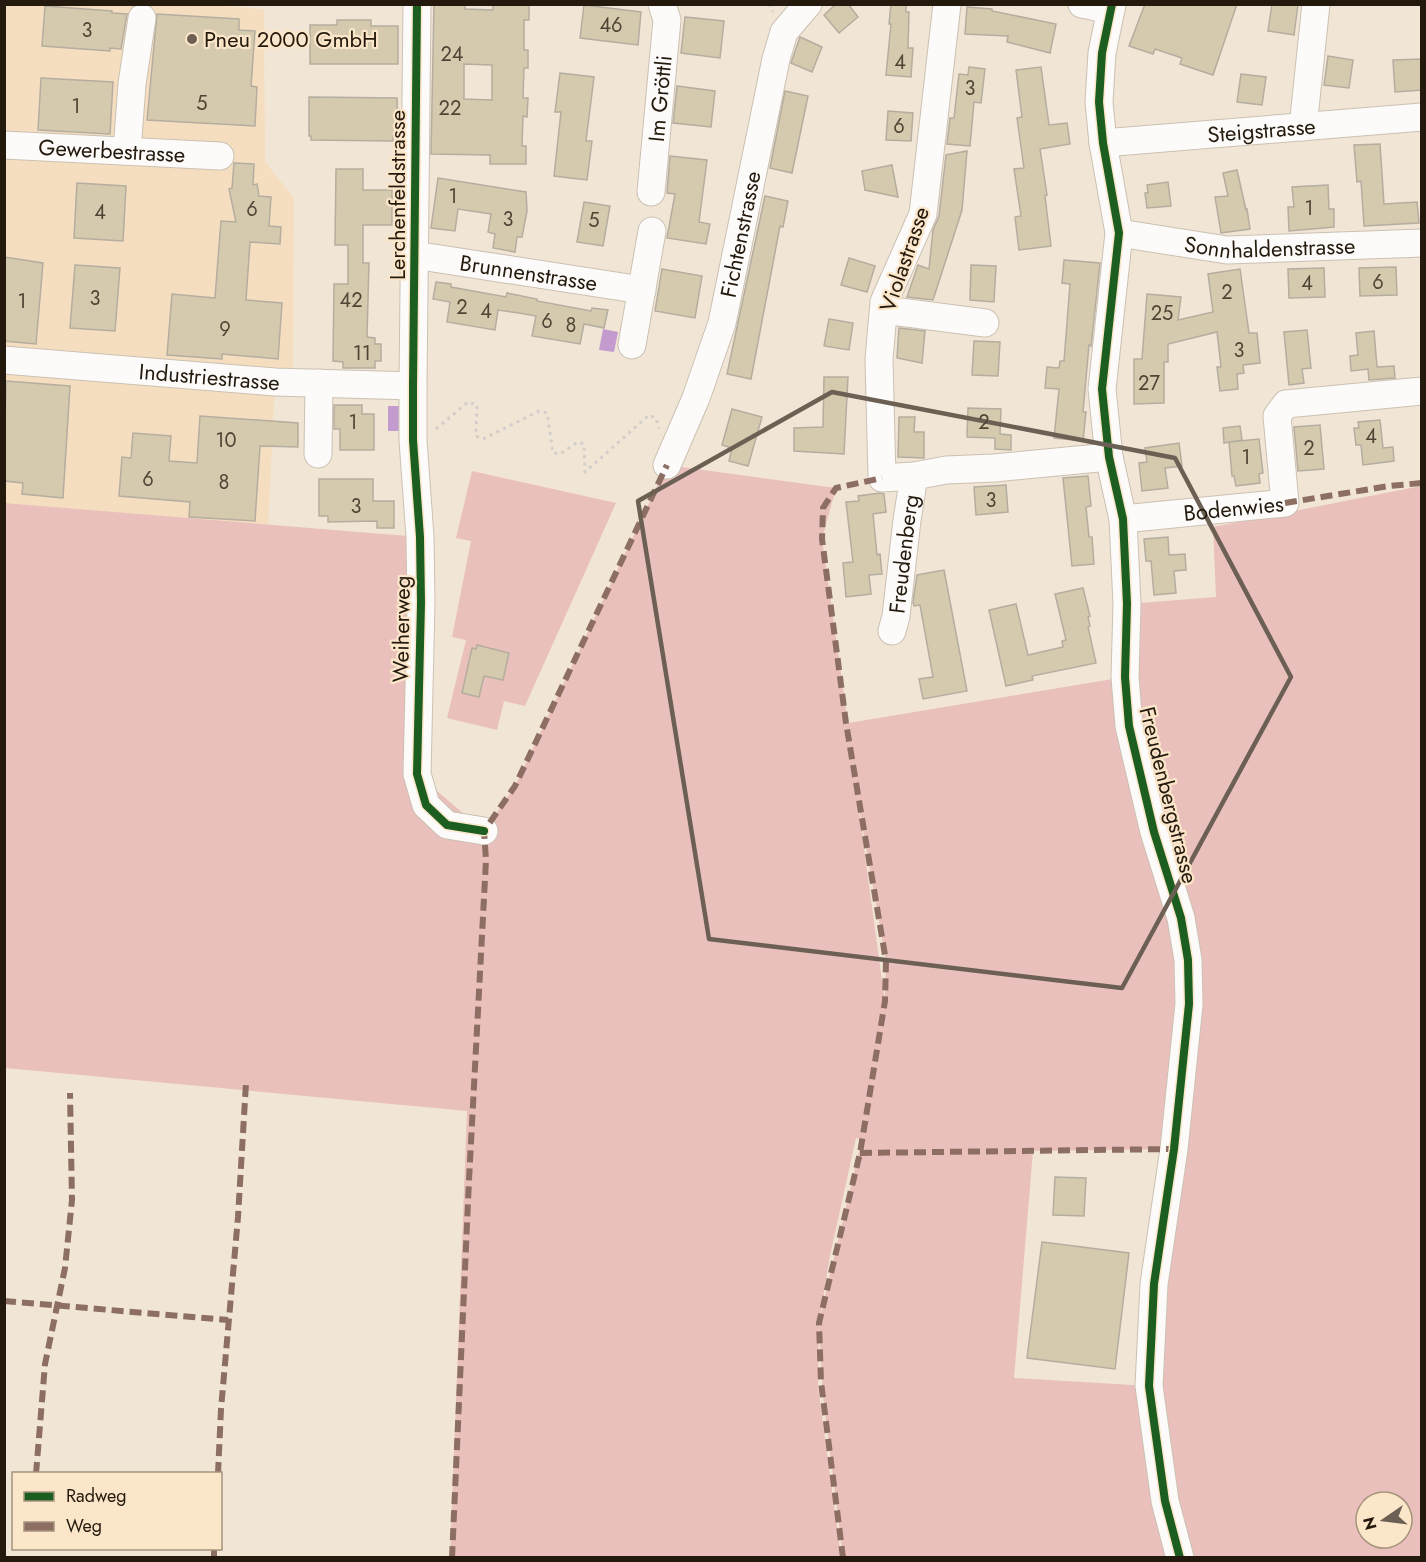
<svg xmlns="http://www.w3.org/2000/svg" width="1426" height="1562" viewBox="0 0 1426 1562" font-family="Jost,sans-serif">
<rect width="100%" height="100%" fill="#f1e5d5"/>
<!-- built -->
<polygon fill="#f5dec0" points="199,4 264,9 265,162 294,198 293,383 275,382 268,529 5,504 4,5"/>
<!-- green -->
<g fill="#eac0bc" fill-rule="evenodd">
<path d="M 667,465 L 836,488 L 822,539 L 848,723 L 1125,677 L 1127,604 L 1216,597 L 1213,527 L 1421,486 L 1421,1557 L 843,1557 L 823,1397 L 819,1326 L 818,1387 L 841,1557 L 450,1557 L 467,1111 L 5,1068 L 4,503 L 420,537 L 417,774 L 484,831 L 515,786 ZM 857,797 L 886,961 L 885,995 L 884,995 ZM 856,1138 L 862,1139 L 819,1321 L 830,1256 ZM 1174,1149 L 1149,1386 L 1014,1378 L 1033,1151 ZM 1366,1502 L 1402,1502 L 1402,1538 L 1366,1538 Z"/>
<polygon points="472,471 616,503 525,706 504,701 497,730 447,718 466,640 452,637 471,541 456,538"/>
</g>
<!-- water -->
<g fill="#c49bce">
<polygon points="603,329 618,332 614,352 599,350"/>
<rect x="388" y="406" width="12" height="25"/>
</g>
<!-- building -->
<g fill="#d5caae" stroke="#b5ad9f" stroke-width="1.5" fill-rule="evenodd">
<path d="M 434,4 L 465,4 L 465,9 L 493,10 L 493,4 L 529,4 L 529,20 L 524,20 L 524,50 L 528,50 L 528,68 L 524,68 L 523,98 L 528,98 L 527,117 L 523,116 L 522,146 L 526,146 L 526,164 L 490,164 L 490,155 L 431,154 ZM 464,64 L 492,65 L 492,100 L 464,99 Z"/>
<polygon points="836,4 848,4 858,17 839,33 824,15"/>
<polygon points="891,4 906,4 906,12 909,12 908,48 913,48 911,77 886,75 891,24 889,24"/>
<polygon points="1145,4 1237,4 1213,75 1180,64 1182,58 1155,49 1153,54 1129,46"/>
<polygon points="1272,4 1298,4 1294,35 1268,31"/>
<polygon points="584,5 641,12 638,45 580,38"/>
<polygon points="45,6 112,11 112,13 127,14 121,49 110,48 110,51 42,46"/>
<polygon points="967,7 992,9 992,11 1056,24 1050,53 1007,42 1008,36 965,34"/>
<polygon points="157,14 239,19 239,30 255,31 251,86 257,87 255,126 147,120"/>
<polygon points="685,17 724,21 720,58 681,53"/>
<polygon points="337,20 371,20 371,26 398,26 398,64 310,64 310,25 337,25"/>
<polygon points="800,37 822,47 812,72 791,63"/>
<polygon points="1328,56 1353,60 1349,88 1324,85"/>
<polygon points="1422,59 1422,90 1395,92 1393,60"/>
<polygon points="969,67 985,69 981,103 974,102 970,146 947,144 950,118 954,118 959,74 968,75"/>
<polygon points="1041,67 1049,125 1067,123 1070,144 1040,149 1047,195 1045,196 1051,246 1019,250 1015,217 1021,216 1014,169 1024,168 1017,118 1022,117 1016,70"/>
<polygon points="560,73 594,77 586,141 592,141 587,180 554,176 561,112 555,112"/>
<polygon points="1241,74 1266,77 1262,105 1237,102"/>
<polygon points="41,78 113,82 110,134 38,130"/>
<polygon points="677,86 715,91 711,127 673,123"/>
<polygon points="785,91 808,96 792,173 770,168"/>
<polygon points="309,97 397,98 398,136 393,136 393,141 311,140 311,136 309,136"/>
<polygon points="888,111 913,113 911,141 886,140"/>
<polygon points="1380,144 1384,204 1417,202 1419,223 1364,226 1361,181 1357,182 1354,145"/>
<polygon points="967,151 962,210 933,300 907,297 918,265 929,269 933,230 939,216 946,155"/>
<polygon points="670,156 707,160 699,222 710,224 706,244 667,238 675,194 667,193"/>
<polygon points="234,163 254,164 253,185 257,184 259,196 271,197 269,226 281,227 280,244 250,242 246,300 282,303 278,359 222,354 222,359 167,355 172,294 215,298 221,221 236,222 229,189 232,188"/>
<polygon points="892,165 898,197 865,190 862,171"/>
<polygon points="336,169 363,169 363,190 392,190 392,225 363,225 363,263 369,263 367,337 375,338 375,344 381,344 381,361 375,361 375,368 343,368 343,362 333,361 334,284 348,284 348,245 335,245"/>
<polygon points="1237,170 1246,210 1247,209 1250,229 1221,233 1215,197 1228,196 1223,173"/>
<polygon points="438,178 526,192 527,211 522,237 517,237 515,252 493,248 495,234 488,232 491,214 458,209 455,231 431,228"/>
<polygon points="1168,182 1171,206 1147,208 1145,193 1148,193 1147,185"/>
<polygon points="77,183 126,186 123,241 74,238"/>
<polygon points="1328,185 1329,209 1334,209 1334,227 1289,231 1288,207 1294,207 1292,187"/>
<polygon points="765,196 788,201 783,227 780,226 751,379 727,374"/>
<polygon points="584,202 610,206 603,246 577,242"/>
<polygon points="4,257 43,263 36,344 4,341"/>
<polygon points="849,258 875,266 867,292 841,285"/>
<polygon points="1064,260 1100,263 1091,346 1089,345 1083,412 1086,412 1083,441 1054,438 1059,389 1045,388 1047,367 1059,368 1060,361 1064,361 1070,284 1062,283"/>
<polygon points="75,265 120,268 115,331 70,328"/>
<polygon points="971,265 996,266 994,302 970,300"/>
<polygon points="1396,267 1397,295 1360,296 1359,268"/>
<polygon points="1324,268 1325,297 1289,298 1288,269"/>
<polygon points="662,269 702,276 695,318 655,311"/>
<polygon points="1240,269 1249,333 1257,333 1260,363 1243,365 1244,373 1237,374 1238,389 1220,391 1217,367 1221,367 1217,332 1168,344 1168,362 1164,362 1164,403 1134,404 1134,359 1142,359 1147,294 1181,297 1178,320 1213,312 1208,274"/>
<polygon points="436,282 451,284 451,287 506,297 507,293 537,299 537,301 591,311 592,308 608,310 604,328 584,324 580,344 532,336 536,316 519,313 498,310 495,330 447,322 450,302 433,299"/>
<polygon points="829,319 853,323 849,350 824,346"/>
<polygon points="899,328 925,331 922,363 897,358"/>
<polygon points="1307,330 1311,368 1302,369 1304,383 1289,385 1284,332"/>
<polygon points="1374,331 1377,367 1394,366 1395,378 1369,380 1368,369 1351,371 1350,356 1358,355 1356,333"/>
<polygon points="974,341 1000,342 998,376 972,375"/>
<polygon points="824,377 848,377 844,454 794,451 794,428 823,427"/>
<polygon points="6,381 70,386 63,498 22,494 23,483 4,481"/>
<polygon points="334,405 362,405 362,414 374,414 374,450 340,450 340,429 334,429"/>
<polygon points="968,408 1001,409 1000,434 1011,435 1011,450 995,449 995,438 967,437"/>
<polygon points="732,409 762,417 748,466 729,461 732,448 722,445"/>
<polygon points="200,416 298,423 298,447 260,446 255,521 189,517 190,502 119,496 122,457 131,458 133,433 171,436 169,461 197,463"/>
<polygon points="899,417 915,417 914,432 924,432 924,458 898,457"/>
<polygon points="1380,420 1383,448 1393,447 1394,461 1363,465 1361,445 1356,445 1354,428 1359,428 1358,422"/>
<polygon points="1320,425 1324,469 1298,471 1294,427"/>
<polygon points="1240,426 1242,440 1230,442 1259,439 1263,473 1259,474 1260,483 1236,486 1234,476 1232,476 1229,442 1224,443 1223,428"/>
<polygon points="1179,443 1182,466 1165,468 1168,488 1142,491 1139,463 1147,462 1145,448"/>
<polygon points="1088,476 1091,506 1086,507 1089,537 1092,537 1094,564 1072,566 1063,478"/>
<polygon points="319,479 373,479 373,501 394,501 394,528 377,528 377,521 328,522 328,516 319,516"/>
<polygon points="1006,485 1008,512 976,515 974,487"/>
<polygon points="880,493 884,494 886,512 873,514 877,555 880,554 882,574 869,575 871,594 846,597 843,563 853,562 846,502 859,501 858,496"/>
<polygon points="1168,537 1169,555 1185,554 1186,570 1174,571 1176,593 1154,595 1151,561 1146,561 1144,539"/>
<polygon points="944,570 967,691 923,699 919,679 933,677 920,605 914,606 913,602 917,575"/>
<polygon points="1083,588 1090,616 1088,617 1090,626 1088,627 1096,663 1032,676 1033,680 1006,686 989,610 1016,604 1028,655 1063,647 1062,641 1066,640 1055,594"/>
<polygon points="477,645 509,653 503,680 484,676 479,697 462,693 472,648 476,649"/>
<polygon points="1055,1177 1086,1178 1084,1216 1053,1215"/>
<polygon points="1042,1242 1129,1253 1115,1369 1027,1358"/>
</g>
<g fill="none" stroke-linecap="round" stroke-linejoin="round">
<!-- minor casing -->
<g stroke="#cbc1b3" stroke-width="29">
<g id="minor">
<polyline points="417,4 413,386 413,440 420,537 421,603 417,774 426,805 447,825 484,831"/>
<polyline points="947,4 923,214 884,302 879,359 882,478 914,476 946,470 994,468 1109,457"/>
<polyline points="1082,4 1111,10"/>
<polyline points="1112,4 1102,53 1099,102 1103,143 1119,233 1102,389 1109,457 1123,519 1127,604 1125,677 1129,726 1154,832 1181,918 1188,960 1189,1004 1174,1149 1154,1284 1149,1386 1165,1501 1180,1558"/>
<polyline points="1303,127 1316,4"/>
<path id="s1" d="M 1103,143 L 1422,117"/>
<path id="s2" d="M 4,145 L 220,156"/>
<polyline points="127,151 132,84 142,18"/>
<path id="s3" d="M 651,192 L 667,20 L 662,4"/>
<path id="s4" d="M 1119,233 L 1227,250 L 1422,243"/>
<path id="s5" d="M 414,255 L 642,290"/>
<polyline points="884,310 985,323"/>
<polyline points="632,345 652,231"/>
<path id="s6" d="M 4,360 L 275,382 L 413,386"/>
<polyline points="318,454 319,383"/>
<path id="s7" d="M 667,465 L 696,398 L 722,323 L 776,59 L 784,32 L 808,4"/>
<path id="s8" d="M 1123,519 L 1285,503 L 1277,416 L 1286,404 L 1422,391"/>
<path id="s9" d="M 892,631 L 896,616 L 907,520 L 914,476"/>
</g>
</g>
<!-- path -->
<g stroke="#d2cfcb" stroke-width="3" stroke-dasharray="3 4.5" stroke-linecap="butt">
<polyline points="746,4 752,4"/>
<polyline points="769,4 773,12"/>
<polyline points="436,429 468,402 477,405 476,436 483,439 539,411 547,413 553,453 560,454 578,442 584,444 585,472 649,415 656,418 659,429"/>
</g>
<!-- minor -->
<use href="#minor" stroke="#fdfbf9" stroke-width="27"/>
<!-- quiet -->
<g stroke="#8d6e63" stroke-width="6" stroke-dasharray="12 6" stroke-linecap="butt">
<polyline points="1285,503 1389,486 1422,483"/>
<polyline points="860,1153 1174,1149"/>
<polyline points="4,1301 228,1320"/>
<polyline points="36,1474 45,1364 65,1268 72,1200 70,1093"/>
<polyline points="218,1474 221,1409 238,1217 246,1083"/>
<polyline points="214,1558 214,1548"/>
<polyline points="452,1558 469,1180 486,860 484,831 515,786 667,465"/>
<polyline points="843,1558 821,1382 819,1323 860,1153 885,1001 886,961 846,723 822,539 823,508 836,488 882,478"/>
</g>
<!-- cycleway casing -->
<g stroke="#fce6ca" stroke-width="11">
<g id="cycleway">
<polyline points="417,4 413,386 413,440 420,537 421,603 417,774 426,805 447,825 484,831"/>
<polyline points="1112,4 1102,53 1099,102 1103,143 1119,233 1102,389 1109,457 1123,519 1127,604 1125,677 1129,726 1154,832 1181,918 1188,960 1189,1004 1174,1149 1154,1284 1149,1386 1165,1501 1180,1558"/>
</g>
</g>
<!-- cycleway -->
<use href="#cycleway" stroke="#1b5e20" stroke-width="8"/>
</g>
<!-- marked area -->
<path fill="none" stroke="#6b6053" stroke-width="4.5" stroke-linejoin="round" d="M 832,392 L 1175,458 L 1291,677 L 1122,988 L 709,939 L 638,501 Z"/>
<!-- markers -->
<circle fill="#6b6053" stroke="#fce6ca" stroke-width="2" cx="192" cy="39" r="6"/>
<g text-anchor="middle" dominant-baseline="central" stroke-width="4.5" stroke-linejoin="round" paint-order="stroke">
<!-- number labels -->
<g font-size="20" fill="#504535">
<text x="611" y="25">46</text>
<text x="87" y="30">3</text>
<text x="452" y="54">24</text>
<text x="900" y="62">4</text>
<text x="970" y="88">3</text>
<text x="202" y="103">5</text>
<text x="76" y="106">1</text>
<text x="450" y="108">22</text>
<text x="899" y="126">6</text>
<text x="453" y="196">1</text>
<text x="1309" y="208">1</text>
<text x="252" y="209">6</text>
<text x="100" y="212">4</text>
<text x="508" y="219">3</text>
<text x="594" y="220">5</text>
<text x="1378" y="282">6</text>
<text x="1307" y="283">4</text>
<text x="1227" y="292">2</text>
<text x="95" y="298">3</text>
<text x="351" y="300">42</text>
<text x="22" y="301">1</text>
<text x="462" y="307">2</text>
<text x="486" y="311">4</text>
<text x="1162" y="313">25</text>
<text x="547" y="321">6</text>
<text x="571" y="325">8</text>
<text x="225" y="329">9</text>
<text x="1239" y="350">3</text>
<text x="362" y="353">11</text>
<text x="1149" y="383">27</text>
<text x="353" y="422">1</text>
<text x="984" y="422">2</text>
<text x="1371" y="436">4</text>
<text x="226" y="440">10</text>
<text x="1309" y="448">2</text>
<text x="1246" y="457">1</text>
<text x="148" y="479">6</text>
<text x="224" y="482">8</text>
<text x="991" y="500">3</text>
<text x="356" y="506">3</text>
</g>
<!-- poi labels -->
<g font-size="22" fill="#23190d" stroke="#fce6ca" text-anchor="start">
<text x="204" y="39">Pneu 2000 GmbH</text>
</g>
<!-- street labels -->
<g font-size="22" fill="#23190d" stroke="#fce6ca">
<text stroke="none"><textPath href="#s3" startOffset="94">Im Gröttli</textPath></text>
<text stroke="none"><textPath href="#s1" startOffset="159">Steigstrasse</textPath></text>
<text stroke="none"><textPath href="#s2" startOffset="108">Gewerbestrasse</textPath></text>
<text transform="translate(397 195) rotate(-90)">Lerchenfeldstrasse</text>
<text stroke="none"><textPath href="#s7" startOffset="243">Fichtenstrasse</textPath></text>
<text stroke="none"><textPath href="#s4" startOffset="152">Sonnhaldenstrasse</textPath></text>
<text transform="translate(904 259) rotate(-71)">Violastrasse</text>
<text stroke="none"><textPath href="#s5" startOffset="116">Brunnenstrasse</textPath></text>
<text stroke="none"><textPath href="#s6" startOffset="206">Industriestrasse</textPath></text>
<text stroke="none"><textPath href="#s8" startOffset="111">Bodenwies</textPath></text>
<text stroke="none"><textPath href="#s9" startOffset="78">Freudenberg</textPath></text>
<text transform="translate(401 629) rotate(-89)">Weiherweg</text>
<text transform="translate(1169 795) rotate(76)">Freudenbergstrasse</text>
</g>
</g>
<!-- border -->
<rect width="1426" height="1562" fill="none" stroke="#23190d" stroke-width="12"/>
<!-- legend -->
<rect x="12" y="1472" width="210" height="78" fill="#fce6ca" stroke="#a5947e" stroke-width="1.5"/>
<rect x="24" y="1492" width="30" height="9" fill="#1b5e20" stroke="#a5947e" stroke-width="1.5"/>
<text x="66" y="1502" font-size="18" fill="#23190d">Radweg</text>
<rect x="24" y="1522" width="30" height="9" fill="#8d6e63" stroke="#a5947e" stroke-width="1.5"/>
<text x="66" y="1532" font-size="18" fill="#23190d">Weg</text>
<!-- north arrow -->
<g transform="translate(1384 1520) rotate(256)"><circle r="28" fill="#fce6ca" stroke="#a5947e" stroke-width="1.5"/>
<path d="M0-4.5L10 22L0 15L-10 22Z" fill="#6b6053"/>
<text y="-9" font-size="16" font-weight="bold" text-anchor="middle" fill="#23190d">N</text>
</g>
</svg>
